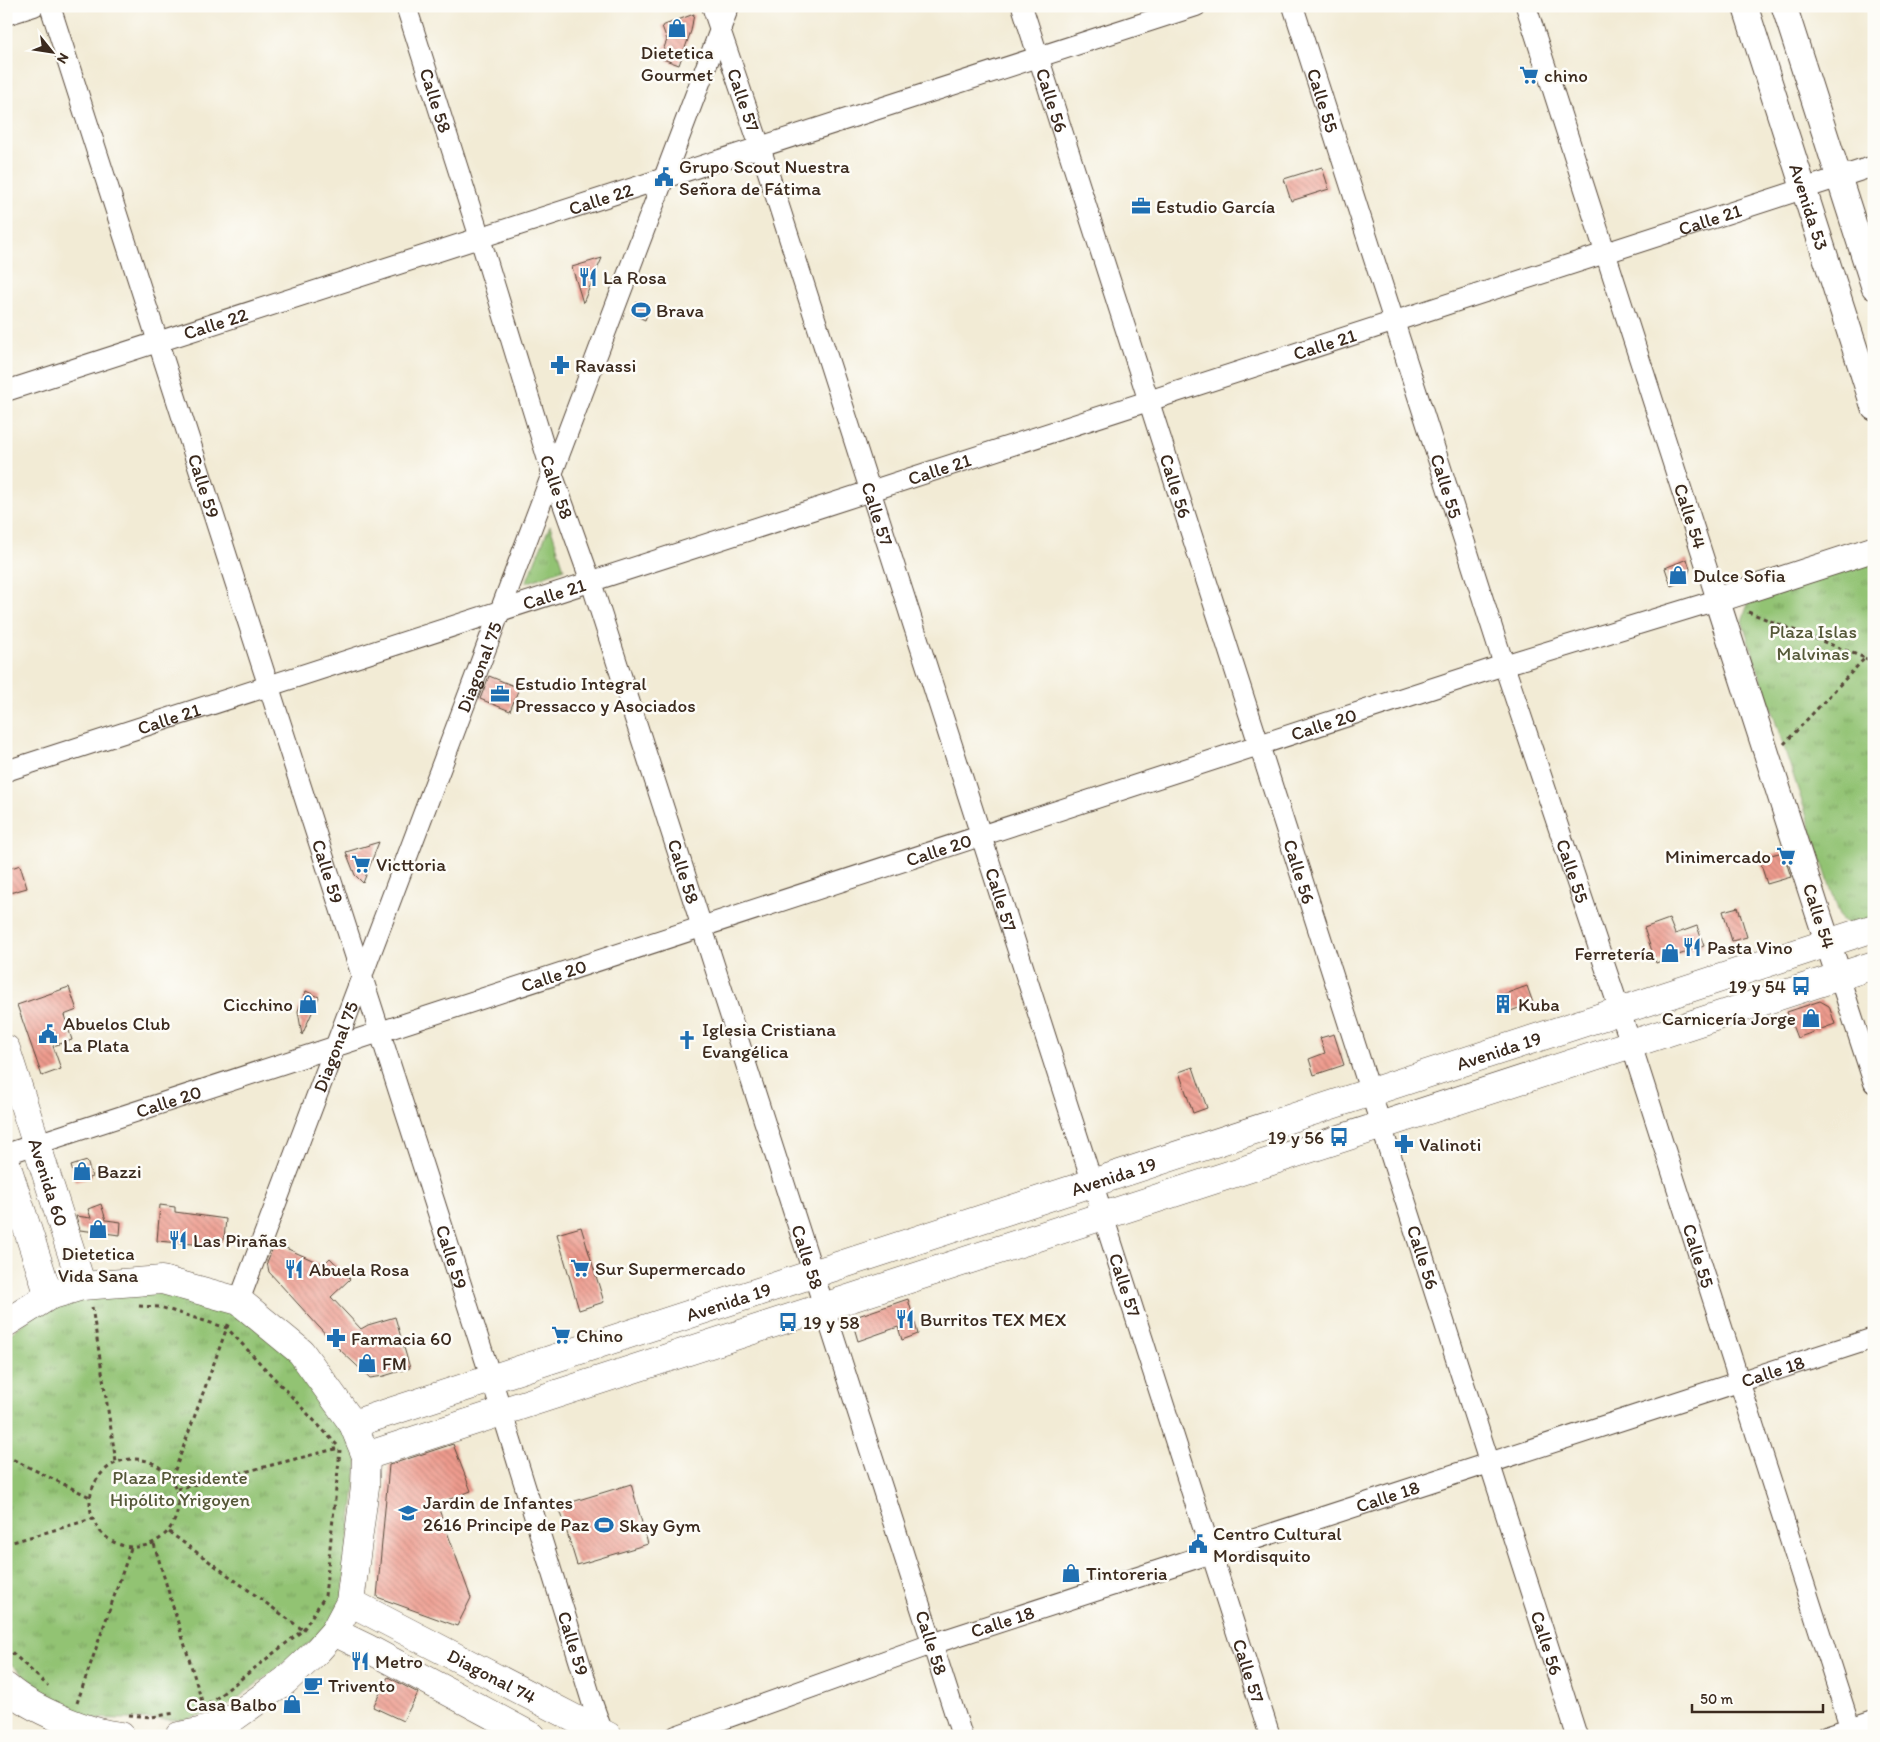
<svg xmlns="http://www.w3.org/2000/svg" width="1880" height="1742" viewBox="0 0 1880 1742" font-family="Itim,sans-serif">
<defs>
<pattern id="park-tufts" width="24" height="20" patternUnits="userSpaceOnUse" patternTransform="scale(1.25)"><rect width="24" height="20" fill="#92c373"/><path d="M3 7l-1-3M5 7V3M7 7l1-3M15 17l-1-3M17 17v-4M19 17l1-3" fill="none" stroke="#789f5e"/></pattern>
<pattern id="building-back-hatch" width="6" height="6" patternUnits="userSpaceOnUse" patternTransform="scale(1.25)"><rect width="6" height="6" fill="#ee9b8e"/><path d="M-1 5l2 2M0 0l6 6M5-1l2 2" fill="none" stroke="#c27f73"/></pattern>
</defs>
<rect width="100%" height="100%" fill="#fdfcf7"/>
<filter id="ink" filterUnits="userSpaceOnUse"><feTurbulence type="fractalNoise" baseFrequency=".02" numOctaves="2"/><feDisplacementMap in="SourceGraphic" scale="10" xChannelSelector="R" yChannelSelector="G"/><feConvolveMatrix kernelMatrix="1 2 1 2 8 2 1 2 1" color-interpolation-filters="sRGB"/></filter>
<filter id="wash" filterUnits="userSpaceOnUse"><feTurbulence type="fractalNoise" baseFrequency=".0096" numOctaves="4" result="noise"/><feDisplacementMap in="SourceGraphic" scale="20" xChannelSelector="R" yChannelSelector="G"/><feGaussianBlur stdDeviation="1.12" result="paint"/><feColorMatrix in="noise" values="0 0 0 0 0 0 0 0 0 0 0 0 0 0 0 0 0 1.4 0 .05"/><feComposite in="paint" operator="in"/></filter>
<g filter="url(#wash)">
<rect width="100%" height="100%" fill="#f2ebd5"/>
<!-- park -->
<g fill="url(#park-tufts)" stroke="#667648">
<polygon points="550,525 564,569 526,583"/>
<polygon points="1874,559 1874,921 1854,927 1841,919 1742,621 1750,598"/>
<polygon points="98,1288 198,1294 287,1344 345,1414 358,1460 342,1601 325,1631 224,1709 185,1720 73,1718 6,1660 6,1337 52,1301"/>
</g>
<g id="blocks">
<!-- building -->
<g fill="url(#building-back-hatch)">
<polygon points="694,14 691,31 679,65 660,58 667,40 662,26"/>
<polygon points="1322,167 1329,189 1291,201 1284,179"/>
<polygon points="602,258 583,303 572,267"/>
<polygon points="637,302 650,307 645,320 632,314"/>
<polygon points="1687,559 1690,569 1686,580 1671,586 1665,568"/>
<polygon points="489,676 519,688 510,711 480,699"/>
<polygon points="379,842 363,883 355,875 346,852"/>
<polygon points="1783,852 1791,877 1767,884 1759,858"/>
<polygon points="20,865 27,888 6,894 6,870"/>
<polygon points="1738,907 1747,937 1732,941 1723,911"/>
<polygon points="1669,919 1675,934 1697,926 1704,946 1656,963 1644,928"/>
<polygon points="1527,986 1533,1003 1502,1014 1496,997"/>
<polygon points="69,987 77,1010 64,1015 72,1040 53,1046 61,1069 42,1076 17,1005"/>
<polygon points="306,991 319,997 302,1035 298,1011"/>
<polygon points="1820,1001 1829,1006 1835,1024 1797,1038 1787,1012"/>
<polygon points="1334,1034 1344,1065 1314,1075 1309,1059 1325,1053 1320,1038"/>
<polygon points="1193,1067 1207,1108 1193,1113 1179,1072"/>
<polygon points="87,1161 92,1177 76,1182 71,1166"/>
<polygon points="101,1204 106,1220 121,1222 120,1235 80,1230 76,1216 91,1218 88,1209"/>
<polygon points="160,1205 175,1207 175,1212 226,1219 224,1239 217,1246 157,1241"/>
<polygon points="581,1227 604,1302 579,1310 557,1234"/>
<polygon points="275,1243 323,1265 330,1258 350,1279 331,1297 361,1329 368,1325 395,1317 410,1368 384,1376 370,1378 339,1349 269,1272 267,1262"/>
<polygon points="908,1299 918,1334 902,1340 898,1327 858,1341 853,1324 855,1317"/>
<polygon points="453,1444 471,1491 437,1504 471,1598 457,1626 377,1597 389,1465"/>
<polygon points="631,1484 648,1544 577,1565 559,1506"/>
<polygon points="388,1677 418,1693 403,1721 373,1707"/>
</g>
</g>
</g>
<g filter="url(#ink)">
<use href="#blocks" fill-opacity="0" stroke="#564739" stroke-width="1"/>
<g fill="none" stroke-linecap="round" stroke-linejoin="round">
<!-- minor casing -->
<g stroke="#564739" stroke-width="22">
<g id="minor">
<path id="s1" d="M 50,6 L 502,1412 L 593,1705 L 604,1736"/>
<path id="s2" d="M 406,6 L 480,238 L 552,473 L 591,582 L 962,1736"/>
<path id="s3" d="M 712,6 L 760,147 L 1270,1736"/>
<path id="s4" d="M 1022,6 L 1577,1736"/>
<path id="s5" d="M 1293,6 L 1504,665 L 1631,1044 L 1853,1736"/>
<polyline points="6,15 34,6"/>
<path id="s6" d="M 6,391 L 1196,6"/>
<path id="s7" d="M 6,771 L 1874,166"/>
<polyline points="1839,976 1874,1083"/>
<path id="s8" d="M 6,1154 L 1504,665 L 1717,600 L 1526,6"/>
<path id="s9" d="M 239,1301 L 729,6"/>
<path id="s10" d="M 676,1736 L 932,1644 L 1874,1338"/>
<polyline points="1826,1736 1874,1720"/>
</g>
</g>
<!-- tertiary casing -->
<g stroke="#564739" stroke-width="27">
<g id="tertiary">
<path id="s11" d="M 1745,6 L 1874,408"/>
<polyline points="1784,6 1874,287"/>
<polyline points="1839,976 1817,910 1717,600 1874,549"/>
</g>
</g>
<!-- secondary casing -->
<g stroke="#564739" stroke-width="29">
<g id="secondary">
<path id="s12" d="M 6,1049 L 82,1286"/>
<polyline points="6,1163 49,1296"/>
<path id="s13" d="M 353,1424 L 1874,928"/>
<polyline points="366,1456 1874,965"/>
</g>
</g>
<!-- primary casing -->
<g stroke="#564739" stroke-width="29">
<g id="primary">
<polyline points="6,1323 49,1296 82,1286 162,1280 239,1301 301,1352 353,1424 366,1456 365,1487 350,1602 334,1632 318,1650 285,1681 226,1723 199,1732 179,1736"/>
<path id="s14" d="M 350,1602 L 608,1736"/>
<polyline points="334,1632 367,1648 531,1736"/>
<path d="M 6,1687 C 31,1709 88,1733 121,1736"/>
</g>
</g>
<!-- path -->
<g stroke="#564739" stroke-width="3" stroke-dasharray="4 4" stroke-linecap="butt">
<polyline points="1748,612 1865,658 1784,744"/>
<polyline points="1865,658 1874,662"/>
<polyline points="139,1306 160,1307 227,1328 337,1445"/>
<polyline points="92,1307 116,1462"/>
<polyline points="6,1456 90,1497"/>
<circle cx="134" cy="1503" r="44"/>
<polyline points="172,1478 229,1322"/>
<polyline points="177,1489 339,1448"/>
<polyline points="169,1532 303,1630"/>
<polyline points="6,1544 92,1519"/>
<polyline points="154,1544 204,1708"/>
<polyline points="6,1647 48,1686"/>
<polyline points="77,1703 131,1548"/>
<polyline points="209,1704 303,1630 325,1596 340,1450"/>
<polyline points="129,1715 152,1717 175,1713"/>
</g>
<!-- minor -->
<use href="#minor" stroke="#fff" stroke-width="20"/>
<!-- tertiary -->
<use href="#tertiary" stroke="#fff" stroke-width="25"/>
<!-- secondary -->
<use href="#secondary" stroke="#fff" stroke-width="28"/>
<!-- primary -->
<use href="#primary" stroke="#fff" stroke-width="28"/>
</g>
</g>
<!-- icons -->
<defs>
<g id="shop-bare" transform="scale(1.5)"><path d="M-5-2.5h2.3a2.7 3.5 0 0 1 5.4 0H5L5.5 6h-11ZM-1.5-2.5h3a1.5 2.3 0 0 0-3 0Z" fill="#1f6fb2" stroke="#fdfcf7" stroke-width="2.5" paint-order="stroke"/></g>
<g id="supermarket-bare" transform="scale(1.5)"><path d="M-6-5.5h2.5l.6 2H6L4.5 2H-2.5L-4.4-4H-6ZM-1.5 3.2a1.3 1.3 0 1 0 .1 0ZM3 3.2a1.3 1.3 0 1 0 .1 0Z" fill="#1f6fb2" stroke="#fdfcf7" stroke-width="2.5" paint-order="stroke"/></g>
<g id="civic-bare" transform="scale(1.5)"><path d="M-.6-6.5H3V-4.5H.6V-3L4-1V1h2V6H-6V1h2V-1L-.6-3ZM-1.2 2.5V6h2.4V2.5Z" fill="#1f6fb2" stroke="#fdfcf7" stroke-width="2.5" paint-order="stroke"/></g>
<g id="office-bare" transform="scale(1.5)"><path d="M-6-3h4V-5.5h4V-3h4V5H-6ZM-1-4.5V-3h2v-1.5ZM-6 0V1H6V0Z" fill="#1f6fb2" stroke="#fdfcf7" stroke-width="2.5" paint-order="stroke"/></g>
<g id="restaurant-bare" transform="scale(1.5)"><path d="M-5-6h1v4h1v-4h1v4h1v-4h1v5L-1.5 .5V6h-2V.5L-5-1ZM5-6V6H3V1.5H1.5Q1.5-4 5-6Z" fill="#1f6fb2" stroke="#fdfcf7" stroke-width="2.5" paint-order="stroke"/></g>
<g id="stadium-bare" transform="scale(1.5)"><path d="M0-5a6.5 5 0 1 0 0 10a6.5 5 0 1 0 0-10ZM-3.5-1.8h7v3.6h-7Z" fill="#1f6fb2" stroke="#fdfcf7" stroke-width="2.5" paint-order="stroke"/></g>
<g id="pharmacy-bare" transform="scale(1.5)"><path d="M-2-6h4v4h4v4h-4v4h-4v-4h-4v-4h4Z" fill="#1f6fb2" stroke="#fdfcf7" stroke-width="2.5" paint-order="stroke"/></g>
<g id="bus-bare" transform="scale(1.5)"><path d="M-5-6H5V4H4V6H2V4H-2V6H-4V4H-5ZM-3.5-4V0h7V-4ZM-3.5 1.2v1.5H-2V1.2ZM2 1.2v1.5H3.5V1.2Z" fill="#1f6fb2" stroke="#fdfcf7" stroke-width="2.5" paint-order="stroke"/></g>
<g id="building-bare" transform="scale(1.5)"><path d="M-4-6H4V6H1V3H-1V6H-4ZM-2.5-4.3h1.7v1.8h-1.7ZM.8-4.3h1.7v1.8H.8ZM-2.5-1h1.7V.8h-1.7ZM.8-1h1.7V.8H.8Z" fill="#1f6fb2" stroke="#fdfcf7" stroke-width="2.5" paint-order="stroke"/></g>
<g id="church-bare" transform="scale(1.5)"><path d="M-1.2-6h2.4v3.5h3.3v2.4h-3.3V6h-2.4V-.1h-3.3v-2.4h3.3Z" fill="#1f6fb2" stroke="#fdfcf7" stroke-width="2.5" paint-order="stroke"/></g>
<g id="school-bare" transform="scale(1.5)"><path d="M0-5L7-2L0 1L-7-2ZM-4 1L0 2.5L4 1V4Q0 6-4 4Z" fill="#1f6fb2" stroke="#fdfcf7" stroke-width="2.5" paint-order="stroke"/></g>
<g id="cafe-bare" transform="scale(1.5)"><path d="M-5.5-4.5H6V0H3Q3 3.5 0 3.5H-2.5Q-5.5 3.5-5.5 0ZM3-3.2v2h1.7v-2ZM-6 4.5H4V6H-6Z" fill="#1f6fb2" stroke="#fdfcf7" stroke-width="2.5" paint-order="stroke"/></g>
</defs>
<g fill-rule="evenodd">
<use href="#shop-bare" x="677" y="28"/>
<use href="#supermarket-bare" x="1529" y="75"/>
<use href="#civic-bare" x="664" y="177"/>
<use href="#office-bare" x="1141" y="206"/>
<use href="#restaurant-bare" x="588" y="277"/>
<use href="#stadium-bare" x="641" y="310"/>
<use href="#pharmacy-bare" x="560" y="365"/>
<use href="#shop-bare" x="1678" y="575"/>
<use href="#office-bare" x="500" y="694"/>
<use href="#supermarket-bare" x="1786" y="856"/>
<use href="#supermarket-bare" x="361" y="864"/>
<use href="#restaurant-bare" x="1692" y="947"/>
<use href="#shop-bare" x="1670" y="953"/>
<use href="#bus-bare" x="1801" y="986"/>
<use href="#shop-bare" x="308" y="1004"/>
<use href="#building-bare" x="1503" y="1004"/>
<use href="#shop-bare" x="1811" y="1018"/>
<use href="#civic-bare" x="48" y="1034"/>
<use href="#church-bare" x="687" y="1040"/>
<use href="#bus-bare" x="1339" y="1137"/>
<use href="#pharmacy-bare" x="1404" y="1144"/>
<use href="#shop-bare" x="82" y="1171"/>
<use href="#shop-bare" x="98" y="1229"/>
<use href="#restaurant-bare" x="178" y="1240"/>
<use href="#supermarket-bare" x="580" y="1268"/>
<use href="#restaurant-bare" x="294" y="1269"/>
<use href="#restaurant-bare" x="905" y="1319"/>
<use href="#bus-bare" x="788" y="1322"/>
<use href="#supermarket-bare" x="561" y="1335"/>
<use href="#pharmacy-bare" x="336" y="1338"/>
<use href="#shop-bare" x="367" y="1363"/>
<use href="#school-bare" x="408" y="1513"/>
<use href="#stadium-bare" x="604" y="1525"/>
<use href="#civic-bare" x="1198" y="1544"/>
<use href="#shop-bare" x="1071" y="1573"/>
<use href="#restaurant-bare" x="360" y="1661"/>
<use href="#cafe-bare" x="313" y="1685"/>
<use href="#shop-bare" x="292" y="1704"/>
</g>
<g text-anchor="middle" dominant-baseline="central" stroke-width="5" stroke-linejoin="round" paint-order="stroke">
<!-- poi labels -->
<g font-size="19" fill="#3b2a1e" stroke="#fdfcf7" text-anchor="start">
<text x="677" y="52" text-anchor="middle">Dietetica<tspan x="677" dy="22">Gourmet</tspan></text>
<text x="1544" y="75">chino</text>
<text x="679" y="166">Grupo Scout Nuestra<tspan x="679" dy="22">Señora de Fátima</tspan></text>
<text x="1156" y="206">Estudio García</text>
<text x="603" y="277">La Rosa</text>
<text x="656" y="310">Brava</text>
<text x="575" y="365">Ravassi</text>
<text x="1693" y="575">Dulce Sofia</text>
<text x="515" y="683">Estudio Integral<tspan x="515" dy="22">Pressacco y Asociados</tspan></text>
<text x="1771" y="856" text-anchor="end">Minimercado</text>
<text x="376" y="864">Victtoria</text>
<text x="1707" y="947">Pasta Vino</text>
<text x="1655" y="953" text-anchor="end">Ferretería</text>
<text x="1786" y="986" text-anchor="end">19 y 54</text>
<text x="293" y="1004" text-anchor="end">Cicchino</text>
<text x="1518" y="1004">Kuba</text>
<text x="1796" y="1018" text-anchor="end">Carnicería Jorge</text>
<text x="63" y="1023">Abuelos Club<tspan x="63" dy="22">La Plata</tspan></text>
<text x="702" y="1029">Iglesia Cristiana<tspan x="702" dy="22">Evangélica</tspan></text>
<text x="1324" y="1137" text-anchor="end">19 y 56</text>
<text x="1419" y="1144">Valinoti</text>
<text x="97" y="1171">Bazzi</text>
<text x="193" y="1240">Las Pirañas</text>
<text x="98" y="1253" text-anchor="middle">Dietetica<tspan x="98" dy="22">Vida Sana</tspan></text>
<text x="595" y="1268">Sur Supermercado</text>
<text x="309" y="1269">Abuela Rosa</text>
<text x="920" y="1319">Burritos TEX MEX</text>
<text x="803" y="1322">19 y 58</text>
<text x="576" y="1335">Chino</text>
<text x="351" y="1338">Farmacia 60</text>
<text x="382" y="1363">FM</text>
<text x="423" y="1502">Jardin de Infantes<tspan x="423" dy="22">2616 Principe de Paz</tspan></text>
<text x="619" y="1525">Skay Gym</text>
<text x="1213" y="1533">Centro Cultural<tspan x="1213" dy="22">Mordisquito</tspan></text>
<text x="1086" y="1573">Tintoreria</text>
<text x="375" y="1661">Metro</text>
<text x="328" y="1685">Trivento</text>
<text x="277" y="1704" text-anchor="end">Casa Balbo</text>
</g>
<!-- street labels -->
<g font-size="19" fill="#3b2a1e" stroke="#fdfcf7">
<text stroke="none"><textPath href="#s2" startOffset="99">Calle 58</textPath></text>
<text stroke="none"><textPath href="#s3" startOffset="99">Calle 57</textPath></text>
<text stroke="none"><textPath href="#s4" startOffset="99">Calle 56</textPath></text>
<text stroke="none"><textPath href="#s5" startOffset="99">Calle 55</textPath></text>
<text stroke="none"><textPath href="#s6" startOffset="625">Calle 22</textPath></text>
<text stroke="none"><textPath href="#s11" startOffset="211">Avenida 53</textPath></text>
<text stroke="none"><textPath href="#s7" startOffset="1791">Calle 21</textPath></text>
<text stroke="none"><textPath href="#s6" startOffset="220">Calle 22</textPath></text>
<text stroke="none"><textPath href="#s7" startOffset="1386">Calle 21</textPath></text>
<text stroke="none"><textPath href="#s7" startOffset="981">Calle 21</textPath></text>
<text stroke="none"><textPath href="#s1" startOffset="504">Calle 59</textPath></text>
<text stroke="none"><textPath href="#s4" startOffset="504">Calle 56</textPath></text>
<text stroke="none"><textPath href="#s2" startOffset="504">Calle 58</textPath></text>
<text stroke="none"><textPath href="#s5" startOffset="504">Calle 55</textPath></text>
<text stroke="none"><textPath href="#s3" startOffset="534">Calle 57</textPath></text>
<text transform="translate(1690 516) rotate(72)">Calle 54</text>
<text stroke="none"><textPath href="#s7" startOffset="576">Calle 21</textPath></text>
<text stroke="none"><textPath href="#s9" startOffset="678">Diagonal 75</textPath></text>
<text stroke="none"><textPath href="#s7" startOffset="171">Calle 21</textPath></text>
<text stroke="none"><textPath href="#s8" startOffset="1386">Calle 20</textPath></text>
<text stroke="none"><textPath href="#s8" startOffset="981">Calle 20</textPath></text>
<text stroke="none"><textPath href="#s1" startOffset="909">Calle 59</textPath></text>
<text stroke="none"><textPath href="#s2" startOffset="909">Calle 58</textPath></text>
<text stroke="none"><textPath href="#s4" startOffset="909">Calle 56</textPath></text>
<text stroke="none"><textPath href="#s5" startOffset="909">Calle 55</textPath></text>
<text stroke="none"><textPath href="#s3" startOffset="939">Calle 57</textPath></text>
<text transform="translate(1819 916) rotate(72)">Calle 54</text>
<text stroke="none"><textPath href="#s8" startOffset="576">Calle 20</textPath></text>
<text stroke="none"><textPath href="#s9" startOffset="272">Diagonal 75</textPath></text>
<text stroke="none"><textPath href="#s13" startOffset="1205">Avenida 19</textPath></text>
<text stroke="none"><textPath href="#s8" startOffset="171">Calle 20</textPath></text>
<text stroke="none"><textPath href="#s13" startOffset="800">Avenida 19</textPath></text>
<text stroke="none"><textPath href="#s12" startOffset="140">Avenida 60</textPath></text>
<text stroke="none"><textPath href="#s1" startOffset="1314">Calle 59</textPath></text>
<text stroke="none"><textPath href="#s5" startOffset="1314">Calle 55</textPath></text>
<text stroke="none"><textPath href="#s2" startOffset="1314">Calle 58</textPath></text>
<text stroke="none"><textPath href="#s4" startOffset="1314">Calle 56</textPath></text>
<text stroke="none"><textPath href="#s3" startOffset="1344">Calle 57</textPath></text>
<text stroke="none"><textPath href="#s13" startOffset="395">Avenida 19</textPath></text>
<text stroke="none"><textPath href="#s10" startOffset="1156">Calle 18</textPath></text>
<text stroke="none"><textPath href="#s10" startOffset="751">Calle 18</textPath></text>
<text stroke="none"><textPath href="#s10" startOffset="346">Calle 18</textPath></text>
<text stroke="none"><textPath href="#s2" startOffset="1719">Calle 58</textPath></text>
<text stroke="none"><textPath href="#s4" startOffset="1719">Calle 56</textPath></text>
<text stroke="none"><textPath href="#s1" startOffset="1719">Calle 59</textPath></text>
<text stroke="none"><textPath href="#s3" startOffset="1749">Calle 57</textPath></text>
<text stroke="none"><textPath href="#s14" startOffset="160">Diagonal 74</textPath></text>
</g>
<!-- park labels -->
<g font-size="19" fill="#555838" stroke="#fdfcf7">
<text x="1813" y="631">Plaza Islas<tspan x="1813" dy="22">Malvinas</tspan></text>
<text x="180" y="1477">Plaza Presidente<tspan x="180" dy="22">Hipólito Yrigoyen</tspan></text>
</g>
</g>
<!-- margin -->
<rect width="1880" height="1742" fill="none" stroke="#fdfcf7" stroke-width="25"/>
<!-- north arrow -->
<g transform="translate(52 52) rotate(120)" stroke="#fdfcf7" stroke-width="4" paint-order="stroke">
<path d="M0-4L9 19L0 12L-9 19Z" fill="#3b2a1e"/>
<text y="-8" font-size="14" font-weight="bold" text-anchor="middle" fill="#3b2a1e">N</text>
</g>
<!-- scale -->
<path d="M1692 1704v8h131v-8" fill="none" stroke="#3b2a1e" stroke-width="2.5"/>
<text x="1700" y="1704" font-size="15" fill="#3b2a1e" stroke="#fdfcf7" stroke-width="4" paint-order="stroke">50 m</text>
</svg>
